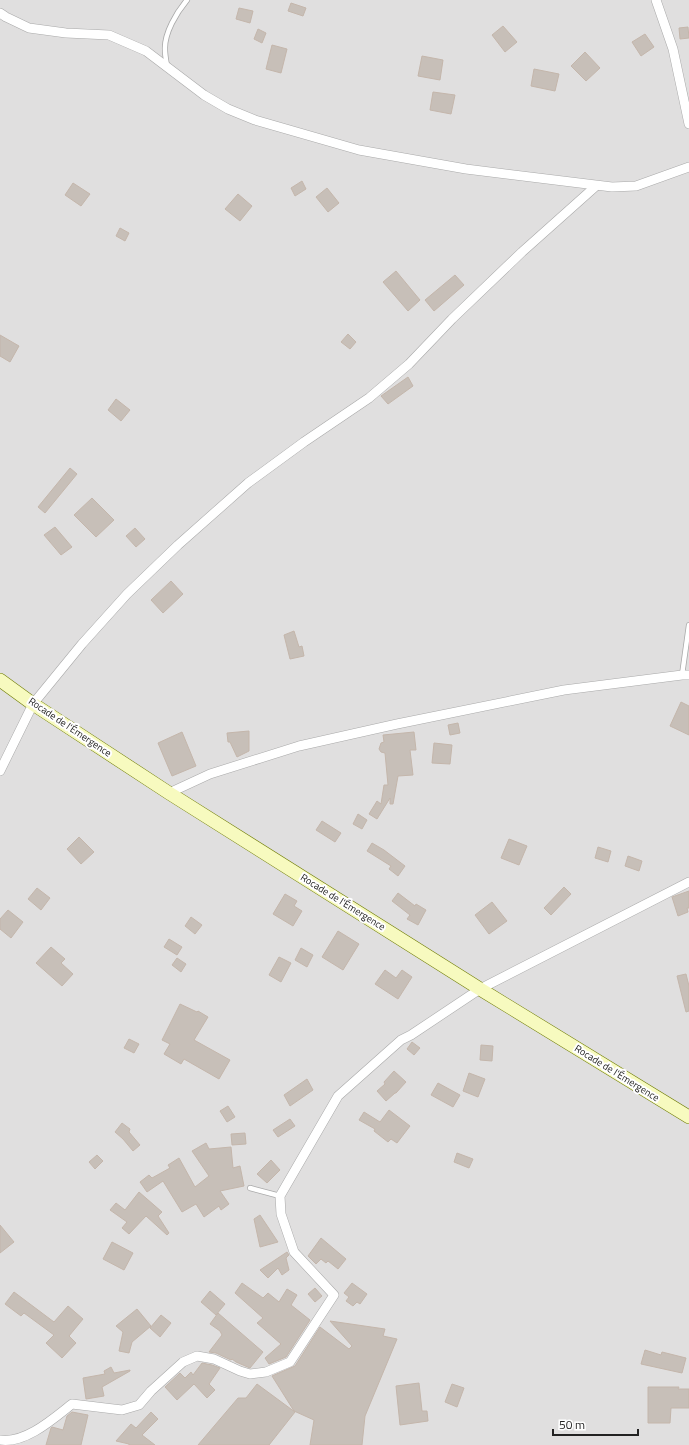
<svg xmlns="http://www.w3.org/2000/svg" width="689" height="1445" viewBox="0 0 689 1445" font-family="'Titillium Web',sans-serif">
<rect width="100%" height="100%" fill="#f2efe9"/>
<!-- residential -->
<rect fill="#e0dfdf" x="0" y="0" width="689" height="1445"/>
<!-- building -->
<g fill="#c7bfb8" stroke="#c4b6ab">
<polygon points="291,3 306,8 303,16 288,11"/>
<polygon points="239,8 253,11 250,23 236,19"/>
<polygon points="503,26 517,42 505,52 492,35"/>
<polygon points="688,27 689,38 680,39 679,28"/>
<polygon points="258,29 266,33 262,43 254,39"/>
<polygon points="645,34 654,47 641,56 632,42"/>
<polygon points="272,45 287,49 281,73 266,69"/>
<polygon points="585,52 600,68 586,81 571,66"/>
<polygon points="422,56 443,60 440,80 418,76"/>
<polygon points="534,69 559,74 555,91 531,86"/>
<polygon points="433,92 455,95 451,114 430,110"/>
<polygon points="302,181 306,189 295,196 291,188"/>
<polygon points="73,183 90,194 81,206 65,195"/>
<polygon points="327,188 339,203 328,212 316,197"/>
<polygon points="238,194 252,206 240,221 225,209"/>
<polygon points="120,228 129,233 125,241 116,236"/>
<polygon points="396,271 420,300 408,311 383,282"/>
<polygon points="455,275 464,285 434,311 425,300"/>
<polygon points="348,334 356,342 350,349 341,342"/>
<polygon points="0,335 19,346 10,362 0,356"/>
<polygon points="408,377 413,386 388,404 381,396"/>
<polygon points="116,399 130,410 121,421 108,410"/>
<polygon points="70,468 77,474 45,513 38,507"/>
<polygon points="92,498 114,520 96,537 74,515"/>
<polygon points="55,527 72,547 61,555 44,535"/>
<polygon points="135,528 145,539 136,547 126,536"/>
<polygon points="171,581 183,594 163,613 151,600"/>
<polygon points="294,631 299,647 302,646 304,656 290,659 284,635"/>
<polygon points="681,702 689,706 689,735 670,726"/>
<polygon points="458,723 460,733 450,735 448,725"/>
<polygon points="249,731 249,751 237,757 230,742 228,742 227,733"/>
<polygon points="182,732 196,766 172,776 158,743"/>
<polygon points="414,732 416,750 410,750 413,775 398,776 393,804 390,804 390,798 377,819 369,814 377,801 381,804 384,785 388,785 385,753 381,752 379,749 381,743 384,742 383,735"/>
<polygon points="434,743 452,745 450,764 432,763"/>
<polygon points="358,814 367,820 362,829 353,824"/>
<polygon points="322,821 341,833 335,842 316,830"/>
<polygon points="79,837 94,852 81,864 67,849"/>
<polygon points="509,839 527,846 519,865 501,858"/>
<polygon points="372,843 384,850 405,866 398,876 389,869 391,866 367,851"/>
<polygon points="598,847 611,851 608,862 595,858"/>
<polygon points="628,856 642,861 639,871 625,866"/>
<polygon points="564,887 571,894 551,915 544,908"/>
<polygon points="37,888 50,898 41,910 28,899"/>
<polygon points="689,891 689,908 687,908 688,912 678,916 672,897"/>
<polygon points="398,893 415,906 416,904 426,910 418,925 407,919 410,915 392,901"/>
<polygon points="285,894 297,901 294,906 302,911 293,926 273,914"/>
<polygon points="492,902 507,921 489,934 475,915"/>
<polygon points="8,910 23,922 11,938 0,929 0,919"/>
<polygon points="191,917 202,925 195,934 185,926"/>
<polygon points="338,931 359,944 343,970 322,957"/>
<polygon points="169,939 182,947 177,955 164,947"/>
<polygon points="51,947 65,959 61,963 73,974 62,986 36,963"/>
<polygon points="301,948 313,955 307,967 295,960"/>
<polygon points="279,957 291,963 281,982 269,975"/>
<polygon points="177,958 186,964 181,972 172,965"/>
<polygon points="385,970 396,978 402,970 412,977 398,999 375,984"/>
<polygon points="686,974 689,986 689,1011 686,1012 677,976"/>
<polygon points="180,1004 197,1012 198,1011 208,1017 194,1040 230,1060 219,1079 184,1059 181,1064 164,1054 170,1044 162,1040"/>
<polygon points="129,1039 139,1044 134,1053 124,1048"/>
<polygon points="412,1042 420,1048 414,1055 407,1049"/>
<polygon points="481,1045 493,1046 492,1061 480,1060"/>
<polygon points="394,1071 406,1082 396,1093 395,1093 386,1101 377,1091 385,1084 384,1082"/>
<polygon points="469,1073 485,1079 478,1097 463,1091"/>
<polygon points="307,1079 313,1090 290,1106 284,1095"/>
<polygon points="438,1083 460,1095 453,1107 431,1095"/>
<polygon points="228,1106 235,1117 227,1122 220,1111"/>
<polygon points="389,1110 410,1126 397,1143 391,1139 388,1142 374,1131 375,1129 359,1120 364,1112 380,1122"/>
<polygon points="290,1119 295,1126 278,1137 273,1130"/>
<polygon points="122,1123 130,1129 129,1132 140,1145 133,1151 123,1139 115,1132"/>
<polygon points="245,1133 246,1144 232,1145 231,1134"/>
<polygon points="206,1143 209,1149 231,1147 233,1168 240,1166 244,1186 220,1191 229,1204 221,1210 219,1206 204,1217 196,1204 182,1212 163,1181 147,1192 140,1182 149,1175 152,1178 170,1168 168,1165 179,1158 195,1187 209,1176 192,1151"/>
<polygon points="457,1153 473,1159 469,1168 454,1162"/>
<polygon points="97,1155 103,1161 95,1169 89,1162"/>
<polygon points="271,1160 280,1170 267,1183 257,1174"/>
<polygon points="139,1192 162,1212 158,1216 169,1233 167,1235 146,1216 129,1234 122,1228 127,1222 110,1210 116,1203 125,1210"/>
<polygon points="260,1215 278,1242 260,1247 254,1219"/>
<polygon points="0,1225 14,1242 0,1253"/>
<polygon points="321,1238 346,1259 338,1269 328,1261 326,1263 321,1259 316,1264 308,1256"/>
<polygon points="112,1242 133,1253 124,1270 103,1259"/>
<polygon points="287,1252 289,1255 286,1258 289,1270 282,1275 278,1268 268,1278 260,1270"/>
<polygon points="242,1283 263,1298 268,1293 279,1302 287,1289 297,1295 291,1305 310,1320 286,1357 269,1364 265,1358 281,1344 257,1323 263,1318 235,1293"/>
<polygon points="352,1283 367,1294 360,1304 357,1302 353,1306 346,1301 349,1297 344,1293"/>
<polygon points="315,1288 322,1296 315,1302 308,1294"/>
<polygon points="210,1291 225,1304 216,1315 201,1302"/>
<polygon points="14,1292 54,1322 68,1306 83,1319 69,1336 76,1343 62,1358 46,1343 54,1335 24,1313 21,1316 5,1304"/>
<polygon points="137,1309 151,1326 132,1342 129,1353 119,1351 123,1332 116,1326"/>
<polygon points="218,1313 263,1352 250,1368 236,1362 232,1359 231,1360 216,1353 209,1352 222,1335 220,1331 210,1324"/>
<polygon points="161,1315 171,1323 160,1337 150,1328"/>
<polygon points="330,1321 385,1329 383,1336 397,1339 365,1416 362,1445 310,1445 314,1420 294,1411 272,1376 295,1366 320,1327 349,1349 352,1346"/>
<polygon points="645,1350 661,1355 662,1352 686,1358 682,1373 641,1364"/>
<polygon points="202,1363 212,1365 220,1368 209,1384 215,1390 207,1398 194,1384 177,1400 165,1387 180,1373 185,1378 191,1372 193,1375"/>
<polygon points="111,1367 114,1373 130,1370 130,1371 102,1387 104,1396 86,1399 83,1378 105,1374 104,1371"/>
<polygon points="419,1383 422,1411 427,1411 428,1421 400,1425 396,1386"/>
<polygon points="257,1384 295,1412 269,1445 198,1445 238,1398 246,1398"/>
<polygon points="452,1384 464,1388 457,1407 445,1402"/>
<polygon points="648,1387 679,1387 678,1389 689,1389 689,1408 671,1408 670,1423 648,1423"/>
<polygon points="72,1412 88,1415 81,1445 46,1445 51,1428 52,1427 63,1430 67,1416"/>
<polygon points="151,1412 158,1419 142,1435 155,1445 129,1445 129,1444 116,1441 131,1424 136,1428"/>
</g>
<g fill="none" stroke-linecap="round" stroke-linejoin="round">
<!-- lane casing -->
<g stroke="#a9a9a9" stroke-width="6">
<g id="lane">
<path d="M 167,66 C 166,60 165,55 165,50 C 164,33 177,12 187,0"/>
<polyline points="682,675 689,625"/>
<polyline points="250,1188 280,1196"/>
</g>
</g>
<!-- street casing -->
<g stroke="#a9a9a9" stroke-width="10">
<g id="street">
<polyline points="656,0 673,49 689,124"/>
<polyline points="0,13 6,17 29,28 66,33 109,35 146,51 204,95 228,109 255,120 359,150 466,169 612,187 636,186 689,167"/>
<polyline points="0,771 33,704 82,644 127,594 178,545 248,483 304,442 369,398 409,364 452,319 522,252 596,186"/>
<polyline points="169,793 210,774 299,746 397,724 564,690 682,675 689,675"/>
<path d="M 0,1440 C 25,1444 53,1419 72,1404 L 122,1410 L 139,1405 L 151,1391 L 183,1362 L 197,1356 L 214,1359 L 240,1371 L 250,1374 L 266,1372 L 290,1362 L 334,1295 L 294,1252 L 281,1214 L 280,1196 L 338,1096 L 401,1040 L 411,1035 L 480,989 L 689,882"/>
</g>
</g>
<!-- secondary casing -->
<g stroke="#707d05" stroke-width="14">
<polyline id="secondary" points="0,680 33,704 169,793 480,989 689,1117"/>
</g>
<!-- lane -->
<use href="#lane" stroke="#fff" stroke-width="4.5"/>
<!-- street -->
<use href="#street" stroke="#fff" stroke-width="9"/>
<!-- secondary -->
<use href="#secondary" stroke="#f7fabf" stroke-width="13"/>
</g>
<g text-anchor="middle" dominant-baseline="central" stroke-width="4" stroke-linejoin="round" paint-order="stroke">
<!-- street labels -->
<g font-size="10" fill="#222" stroke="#fff">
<text transform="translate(70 727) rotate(34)">Rocade de l'Émergence</text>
<text transform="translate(343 902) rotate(32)">Rocade de l'Émergence</text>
<text transform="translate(617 1073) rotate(32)">Rocade de l'Émergence</text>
</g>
</g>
<!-- scale -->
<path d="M553 1429v6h85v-6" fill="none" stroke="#222222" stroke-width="2"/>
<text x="559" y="1429" font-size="12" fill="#222222" stroke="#ffffff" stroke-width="3" paint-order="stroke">50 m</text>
</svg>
